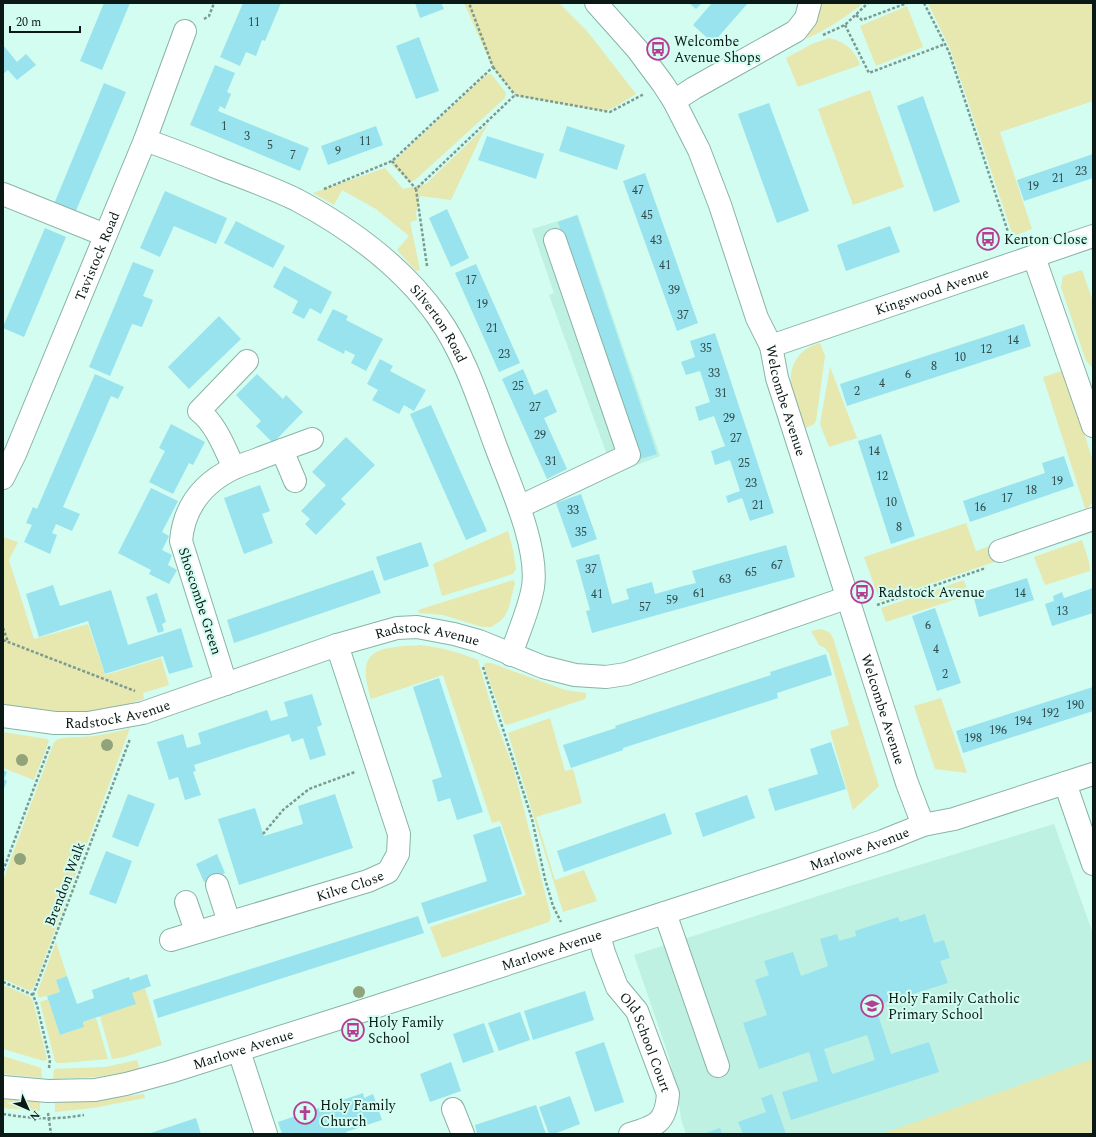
<svg xmlns="http://www.w3.org/2000/svg" width="1096" height="1137" viewBox="0 0 1096 1137" font-family="Spectral,serif">
<rect width="100%" height="100%" fill="#d2fdf0"/>
<!-- built -->
<g fill="#bef1e2">
<polygon points="578,215 660,456 614,474 549,295 554,293 532,229"/>
<polygon points="1054,824 1093,934 1093,1134 686,1134 681,1119 678,1097 669,1057 634,955 840,889"/>
</g>
<!-- green -->
<g fill="#e7e7b0">
<polygon points="464,3 559,3 587,31 636,94 613,108 603,111 517,96 496,72 491,64"/>
<path d="M 816,3 L 863,3 C 845,18 827,29 806,39 C 813,27 816,17 816,3 Z"/>
<polygon points="928,3 1093,3 1093,101 1000,132 1032,229 1013,236 951,51"/>
<polygon points="907,6 923,47 876,66 860,26"/>
<path d="M 829,38 C 844,41 855,50 860,65 L 798,87 L 786,58 L 812,44 Z"/>
<polygon points="491,74 506,93 505,98 415,180 410,182 391,164 486,75"/>
<polygon points="870,90 904,187 853,205 818,109"/>
<polygon points="489,123 482,134 451,200 420,196 416,214 417,220 410,222 420,270 416,271 397,250 409,236 376,209 342,190 334,205 313,193 385,168 403,189 426,184"/>
<polygon points="1082,270 1093,302 1093,368 1086,361 1061,287 1063,276"/>
<path d="M 820,343 L 825,356 L 816,421 L 813,425 L 805,428 C 801,417 792,395 791,384 C 789,363 801,348 820,343 Z"/>
<polygon points="830,367 857,438 829,447 820,424"/>
<polygon points="1065,370 1093,462 1093,501 1086,511 1043,377"/>
<polygon points="966,523 976,551 995,544 1000,560 880,601 864,557"/>
<polygon points="508,531 513,550 516,569 513,574 442,596 433,564"/>
<path d="M 3,537 L 18,542 L 9,560 L 34,639 L 88,624 L 105,675 L 161,658 L 169,685 L 143,693 L 144,699 C 127,704 110,709 93,711 C 62,714 33,710 3,704 Z"/>
<polygon points="1082,540 1089,562 1090,571 1045,585 1034,557"/>
<polygon points="513,580 515,583 509,607 505,616 499,622 491,627 482,627 443,615 419,613 418,610"/>
<polygon points="964,580 969,595 886,622 881,608"/>
<path d="M 821,629 C 828,631 830,632 833,638 L 879,786 L 853,810 L 830,731 L 849,725 L 829,653 L 825,648 L 819,645 L 811,631 Z"/>
<path d="M 419,645 C 440,647 458,652 478,660 L 494,716 L 514,770 L 551,917 L 549,922 L 442,958 L 430,927 L 526,895 L 500,821 L 492,823 L 443,675 L 371,699 C 355,648 377,648 419,645 Z"/>
<polygon points="486,663 491,663 565,690 586,693 586,697 585,699 507,725 505,724 485,669 484,664"/>
<polygon points="941,698 967,773 935,769 914,706"/>
<polygon points="550,718 565,771 573,769 582,803 536,817 555,880 584,870 597,901 563,912 508,733"/>
<path d="M 130,728 L 34,987 L 30,991 L 3,979 L 3,880 L 54,742 C 61,736 72,738 81,737 C 98,736 114,733 130,728 Z"/>
<polygon points="3,732 47,739 49,741 34,780 3,768"/>
<polygon points="56,942 67,976 56,980 60,992 39,998 37,993"/>
<polygon points="3,985 29,996 33,1001 47,1059 44,1061 3,1049"/>
<polygon points="145,988 162,1045 124,1057 112,1059 100,1016 135,1004 132,993"/>
<polygon points="48,999 60,1035 84,1027 83,1022 96,1018 108,1059 63,1063 57,1063 55,1061 40,1002"/>
<polygon points="3,1056 41,1068 42,1078 3,1074"/>
<polygon points="1093,1059 1093,1134 882,1134"/>
<polygon points="137,1060 140,1070 96,1077 53,1079 54,1069 105,1067"/>
<polygon points="144,1094 145,1098 93,1108 55,1112 55,1102 94,1100"/>
<polygon points="3,1097 40,1101 40,1111 3,1108"/>
</g>
<!-- building -->
<g fill="#99e3ee" fill-rule="evenodd">
<polygon points="104,3 130,3 102,70 80,61"/>
<polygon points="243,3 281,3 265,41 262,40 256,56 246,52 240,66 220,57"/>
<polygon points="415,3 441,3 444,9 420,18"/>
<polygon points="689,3 702,3 696,9"/>
<polygon points="712,3 748,3 713,43 693,25"/>
<polygon points="419,37 439,91 416,99 396,46"/>
<polygon points="3,45 17,62 26,54 36,65 17,80 8,70 3,74"/>
<polygon points="215,65 235,73 227,92 231,94 225,109 220,106 218,111 309,148 300,171 190,125"/>
<polygon points="104,83 126,92 75,213 54,204"/>
<polygon points="923,96 960,202 934,212 897,106"/>
<polygon points="769,103 809,211 777,223 738,114"/>
<polygon points="376,126 383,145 328,165 321,146"/>
<polygon points="567,126 625,145 617,170 559,151"/>
<polygon points="487,136 544,154 536,179 478,160"/>
<polygon points="1093,154 1093,178 1024,201 1017,180"/>
<polygon points="645,173 698,323 677,331 623,181"/>
<polygon points="165,191 227,218 216,244 174,226 160,257 140,248"/>
<polygon points="447,209 469,258 451,267 429,218"/>
<polygon points="577,215 657,454 637,460 558,222"/>
<polygon points="236,221 285,246 273,268 224,243"/>
<polygon points="890,226 900,252 846,271 837,245"/>
<polygon points="45,228 66,237 24,337 3,328 3,327"/>
<polygon points="133,262 154,270 143,296 153,300 142,327 132,324 110,376 89,367"/>
<polygon points="476,264 520,363 499,372 455,273"/>
<polygon points="284,266 332,292 321,314 310,308 304,319 292,313 298,301 273,287"/>
<polygon points="333,309 348,316 346,320 383,339 366,371 351,363 355,355 345,350 344,354 317,340"/>
<polygon points="219,316 241,339 189,389 168,367"/>
<polygon points="1024,324 1031,346 847,406 840,384"/>
<polygon points="715,333 774,513 750,521 742,498 728,503 726,496 740,491 730,460 715,465 711,451 725,446 714,416 699,421 695,407 710,402 700,371 686,375 681,362 695,357 690,341"/>
<polygon points="380,359 393,366 390,371 426,390 414,411 404,405 399,414 372,400 378,390 367,384"/>
<polygon points="523,369 534,395 547,389 557,412 544,418 567,469 547,479 502,379"/>
<polygon points="95,374 124,387 118,399 111,396 63,507 80,514 72,531 56,524 52,533 57,535 50,554 24,542 32,525 26,523 33,507 37,509"/>
<polygon points="257,374 283,399 286,395 303,412 273,443 256,426 261,421 236,395"/>
<polygon points="431,405 487,531 466,540 410,414"/>
<polygon points="171,424 205,442 193,465 189,463 173,494 149,482 165,451 159,448"/>
<polygon points="881,434 915,536 891,544 858,441"/>
<polygon points="346,437 375,465 341,499 346,504 316,535 305,524 310,519 301,511 326,485 312,472"/>
<polygon points="1064,456 1074,486 970,522 963,501 1045,473 1042,463"/>
<polygon points="260,485 270,511 262,514 273,543 244,554 224,498"/>
<polygon points="151,488 178,501 162,532 169,536 162,550 172,555 168,565 177,570 169,584 149,574 151,570 118,553"/>
<polygon points="581,494 597,539 572,548 556,503"/>
<polygon points="421,542 429,566 384,581 376,557"/>
<polygon points="786,545 795,577 592,633 586,611 590,610 576,560 599,554 612,604 629,599 626,589 652,582 655,594 683,586 696,583 692,571"/>
<polygon points="373,570 381,593 234,643 227,620"/>
<polygon points="1027,578 1034,600 979,617 973,595"/>
<polygon points="53,585 60,606 111,590 128,645 181,628 193,667 169,674 163,656 105,674 88,621 39,637 26,594"/>
<polygon points="1093,588 1093,613 1052,626 1045,604 1054,601 1053,596 1062,592 1064,598"/>
<polygon points="157,593 166,622 162,624 164,631 158,633 146,597"/>
<polygon points="935,608 961,683 937,691 912,616"/>
<polygon points="826,654 832,675 777,693 778,698 623,748 623,750 571,768 563,745 616,728 615,726 771,675 770,672"/>
<polygon points="439,678 483,812 457,820 450,798 438,802 432,780 442,777 413,687"/>
<polygon points="1093,687 1093,711 963,753 956,731"/>
<polygon points="312,694 322,725 317,727 326,755 310,760 303,738 292,742 289,734 194,765 196,771 193,772 201,795 185,800 178,777 169,780 157,742 183,734 187,748 201,744 198,733 267,710 271,721 288,716 284,702"/>
<polygon points="831,742 846,789 775,811 768,789 818,774 810,749"/>
<polygon points="3,770 7,772 4,779 7,781 3,791"/>
<polygon points="128,794 155,804 138,847 112,837"/>
<polygon points="335,794 353,848 239,885 218,819 255,808 264,836 303,824 298,806"/>
<polygon points="747,795 755,818 703,837 695,813"/>
<polygon points="665,813 672,834 564,872 557,851"/>
<polygon points="500,826 522,894 428,924 421,903 487,881 473,835"/>
<polygon points="106,851 132,861 116,904 89,894"/>
<polygon points="217,854 225,873 204,882 196,864"/>
<path d="M 925,914 L 934,943 L 944,940 L 950,958 L 940,961 L 948,983 L 875,1006 L 891,1054 L 929,1042 L 939,1072 L 791,1120 L 782,1092 L 818,1081 L 809,1052 L 759,1069 L 743,1023 L 767,1015 L 755,980 L 769,975 L 764,961 L 793,952 L 801,976 L 828,966 L 820,939 L 837,934 L 839,941 L 856,936 L 855,931 L 898,917 L 900,922 ZM 867,1035 L 875,1060 L 832,1074 L 824,1049 Z"/>
<polygon points="418,916 424,933 158,1018 153,1000"/>
<polygon points="147,974 151,986 132,993 136,1004 83,1022 84,1027 60,1035 47,996 60,992 56,980 67,976 77,1004 94,998 92,990 129,977 130,980"/>
<polygon points="585,991 594,1020 533,1040 524,1011"/>
<polygon points="520,1012 530,1040 499,1051 488,1023"/>
<polygon points="484,1023 494,1052 463,1063 453,1034"/>
<polygon points="604,1042 624,1102 595,1112 575,1052"/>
<polygon points="451,1062 461,1091 430,1102 420,1074"/>
<polygon points="363,1093 364,1098 373,1094 382,1120 346,1132 347,1134 282,1134 278,1122"/>
<polygon points="772,1094 786,1134 743,1134 738,1122 766,1112 761,1098"/>
<polygon points="570,1096 580,1124 554,1134 549,1134 539,1107"/>
<polygon points="536,1105 546,1134 477,1134 475,1125"/>
<polygon points="196,1118 201,1134 148,1134"/>
<polygon points="720,1128 722,1134 703,1134"/>
</g>
<g fill="none" stroke-linecap="round" stroke-linejoin="round">
<!-- minor casing -->
<g stroke="#8ab3a7" stroke-width="24">
<g id="minor">
<path id="s1" d="M 596,3 L 637,49 L 663,84 L 674,101 L 699,150 L 720,205 L 757,318 L 771,346 L 777,378 L 907,783 L 923,825"/>
<polyline points="674,101 694,88 796,31 806,18 810,3"/>
<path id="s2" d="M 145,140 C 171,149 196,159 221,169 C 247,179 273,188 297,200 C 351,229 403,267 438,317 C 465,355 480,404 496,447 C 510,485 539,547 533,587 C 529,610 518,633 511,655"/>
<polyline points="3,194 105,235"/>
<polyline points="1034,257 1093,426"/>
<path id="s3" d="M 771,346 L 1093,236"/>
<polyline points="282,450 295,481"/>
<path d="M 234,468 C 225,449 216,424 199,411 L 247,361"/>
<path id="s4" d="M 3,478 L 15,454 L 145,140 L 185,31"/>
<polyline points="519,507 629,455 555,240"/>
<polyline points="1000,551 1093,519"/>
<path d="M 226,684 L 181,541 C 184,506 203,483 234,468 C 243,464 254,461 263,457 C 279,451 296,445 312,439"/>
<path id="s5" d="M 3,716 L 55,723 L 88,723 L 143,713 L 337,645 L 397,628 L 417,627 L 454,634 L 479,641 L 543,667 L 575,675 L 606,677 L 626,674 L 846,598"/>
<polyline points="1065,783 1093,864"/>
<polyline points="217,885 229,922"/>
<polyline points="186,902 196,931"/>
<polyline points="665,913 718,1066"/>
<path id="s6" d="M 599,935 L 604,953 L 617,987 L 637,1011 L 668,1094 C 666,1123 656,1126 630,1134"/>
<path id="s7" d="M 171,940 L 368,881 L 388,872 L 398,854 L 399,834 L 337,645"/>
<polyline points="239,1051 266,1134"/>
<path id="s8" d="M 3,1087 L 48,1091 L 95,1090 L 126,1084 L 170,1072 L 350,1015 L 800,869 L 883,841 L 923,825 L 954,819 L 1093,774"/>
<polyline points="453,1109 463,1134"/>
</g>
</g>
<!-- path -->
<g stroke="#7b9a91" stroke-width="2.5" stroke-dasharray="3 2" stroke-linecap="butt">
<polyline points="924,3 949,52 1010,238 1008,239"/>
<polyline points="856,15 862,20 907,3"/>
<polyline points="204,19 209,16 214,3"/>
<polyline points="845,25 869,73 945,44"/>
<polyline points="823,35 845,25 868,3"/>
<polyline points="493,67 515,95"/>
<polyline points="392,161 416,189"/>
<polyline points="324,189 392,161 493,67 469,3"/>
<polyline points="427,266 416,189 515,95 610,112 644,94"/>
<polyline points="877,605 986,568"/>
<polyline points="3,628 8,642"/>
<polyline points="3,640 135,691"/>
<polyline points="483,667 532,819 545,879 553,906 561,922"/>
<polyline points="263,834 283,810 309,789 355,772"/>
<polyline points="3,871 50,745"/>
<polyline points="3,982 33,995"/>
<polyline points="49,1068 50,1060 37,1005 33,995 130,739"/>
<polyline points="48,1113 51,1134"/>
<path d="M 3,1114 C 34,1119 53,1120 84,1115"/>
</g>
<!-- minor -->
<use href="#minor" stroke="#fff" stroke-width="22"/>
</g>
<!-- trees -->
<g fill="#91a37b">
<circle cx="107" cy="745" r="6"/>
<circle cx="22" cy="760" r="6"/>
<circle cx="20" cy="859" r="6"/>
<circle cx="359" cy="992" r="6"/>
</g>
<!-- icons -->
<defs>
<g id="bus-ring" transform="scale(1.15)"><circle r="9.5" fill="#d2fdf0" stroke="#b53e93" stroke-width="1.5"/><path d="M-5-6H5V4H4V6H2V4H-2V6H-4V4H-5ZM-3.5-4V0h7V-4ZM-3.5 1.2v1.5H-2V1.2ZM2 1.2v1.5H3.5V1.2Z" fill="#b53e93"/></g>
<g id="school-ring" transform="scale(1.15)"><circle r="9.5" fill="#d2fdf0" stroke="#b53e93" stroke-width="1.5"/><path d="M0-5L7-2L0 1L-7-2ZM-4 1L0 2.5L4 1V4Q0 6-4 4Z" fill="#b53e93"/></g>
<g id="church-ring" transform="scale(1.15)"><circle r="9.5" fill="#d2fdf0" stroke="#b53e93" stroke-width="1.5"/><path d="M-1.2-6h2.4v3.5h3.3v2.4h-3.3V6h-2.4V-.1h-3.3v-2.4h3.3Z" fill="#b53e93"/></g>
</defs>
<g fill-rule="evenodd">
<use href="#bus-ring" x="658" y="49"/>
<use href="#bus-ring" x="988" y="239"/>
<use href="#bus-ring" x="862" y="592"/>
<use href="#school-ring" x="872" y="1006"/>
<use href="#bus-ring" x="353" y="1030"/>
<use href="#church-ring" x="305" y="1113"/>
</g>
<g text-anchor="middle" dominant-baseline="central" stroke-width="4" stroke-linejoin="round" paint-order="stroke">
<!-- number labels -->
<g font-size="12" fill="#2e4c4b">
<text x="254" y="22">11</text>
<text x="224" y="126">1</text>
<text x="247" y="136">3</text>
<text x="365" y="141">11</text>
<text x="270" y="145">5</text>
<text x="338" y="151">9</text>
<text x="293" y="155">7</text>
<text x="1081" y="171">23</text>
<text x="1058" y="178">21</text>
<text x="1033" y="186">19</text>
<text x="638" y="190">47</text>
<text x="647" y="215">45</text>
<text x="656" y="240">43</text>
<text x="665" y="265">41</text>
<text x="471" y="280">17</text>
<text x="674" y="290">39</text>
<text x="482" y="304">19</text>
<text x="683" y="315">37</text>
<text x="492" y="328">21</text>
<text x="1013" y="340">14</text>
<text x="706" y="348">35</text>
<text x="986" y="349">12</text>
<text x="504" y="354">23</text>
<text x="960" y="357">10</text>
<text x="934" y="366">8</text>
<text x="714" y="373">33</text>
<text x="908" y="374">6</text>
<text x="882" y="383">4</text>
<text x="518" y="386">25</text>
<text x="857" y="391">2</text>
<text x="721" y="393">31</text>
<text x="535" y="407">27</text>
<text x="729" y="418">29</text>
<text x="540" y="435">29</text>
<text x="736" y="438">27</text>
<text x="874" y="451">14</text>
<text x="551" y="461">31</text>
<text x="744" y="463">25</text>
<text x="882" y="476">12</text>
<text x="1057" y="481">19</text>
<text x="751" y="483">23</text>
<text x="1031" y="490">18</text>
<text x="1007" y="498">17</text>
<text x="891" y="502">10</text>
<text x="758" y="505">21</text>
<text x="980" y="507">16</text>
<text x="573" y="510">33</text>
<text x="899" y="527">8</text>
<text x="581" y="532">35</text>
<text x="777" y="565">67</text>
<text x="591" y="569">37</text>
<text x="751" y="572">65</text>
<text x="725" y="579">63</text>
<text x="699" y="593">61</text>
<text x="1020" y="593">14</text>
<text x="597" y="594">41</text>
<text x="672" y="600">59</text>
<text x="645" y="607">57</text>
<text x="1062" y="611">13</text>
<text x="928" y="625">6</text>
<text x="936" y="649">4</text>
<text x="945" y="674">2</text>
<text x="1075" y="705">190</text>
<text x="1050" y="713">192</text>
<text x="1023" y="721">194</text>
<text x="998" y="730">196</text>
<text x="973" y="738">198</text>
</g>
<!-- poi labels -->
<g font-size="14" fill="#0a1915" stroke="#d2fdf0" text-anchor="start">
<text x="674" y="41">Welcombe<tspan x="674" dy="16">Avenue Shops</tspan></text>
<text x="1004" y="239">Kenton Close</text>
<text x="878" y="592">Radstock Avenue</text>
<text x="888" y="998">Holy Family Catholic<tspan x="888" dy="16">Primary School</tspan></text>
<text x="368" y="1022">Holy Family<tspan x="368" dy="16">School</tspan></text>
<text x="320" y="1105">Holy Family<tspan x="320" dy="16">Church</tspan></text>
</g>
<!-- street labels -->
<g font-size="14" fill="#0a1915" stroke="#d2fdf0">
<text stroke="none"><textPath href="#s4" startOffset="241">Tavistock Road</textPath></text>
<text stroke="none"><textPath href="#s3" startOffset="170">Kingswood Avenue</textPath></text>
<text stroke="none"><textPath href="#s2" startOffset="354">Silverton Road</textPath></text>
<text stroke="none"><textPath href="#s1" startOffset="446">Welcombe Avenue</textPath></text>
<text transform="translate(200 601) rotate(72)">Shoscombe Green</text>
<text stroke="none"><textPath href="#s5" startOffset="440">Radstock Avenue</textPath></text>
<text stroke="none"><textPath href="#s1" startOffset="770">Welcombe Avenue</textPath></text>
<text stroke="none"><textPath href="#s5" startOffset="116">Radstock Avenue</textPath></text>
<text stroke="none"><textPath href="#s8" startOffset="894">Marlowe Avenue</textPath></text>
<text transform="translate(65 884) rotate(-69)">Brendon Walk</text>
<text stroke="none"><textPath href="#s7" startOffset="187">Kilve Close</textPath></text>
<text stroke="none"><textPath href="#s8" startOffset="570">Marlowe Avenue</textPath></text>
<text stroke="none"><textPath href="#s6" startOffset="118">Old School Court</textPath></text>
<text stroke="none"><textPath href="#s8" startOffset="246">Marlowe Avenue</textPath></text>
</g>
</g>
<!-- border -->
<rect width="1096" height="1137" fill="none" stroke="#0a1915" stroke-width="8"/>
<!-- north arrow -->
<g transform="translate(28 1109) rotate(135)" stroke="#d2fdf0" stroke-width="3" paint-order="stroke">
<path d="M0-3L7 15L0 10L-7 15Z" fill="#0a1915"/>
<text y="-6" font-size="11" font-weight="bold" text-anchor="middle" fill="#0a1915">N</text>
</g>
<!-- scale -->
<path d="M10 26v6h70v-6" fill="none" stroke="#0a1915" stroke-width="2"/>
<text x="16" y="26" font-size="12" fill="#0a1915" stroke="#d2fdf0" stroke-width="3" paint-order="stroke">20 m</text>
</svg>
